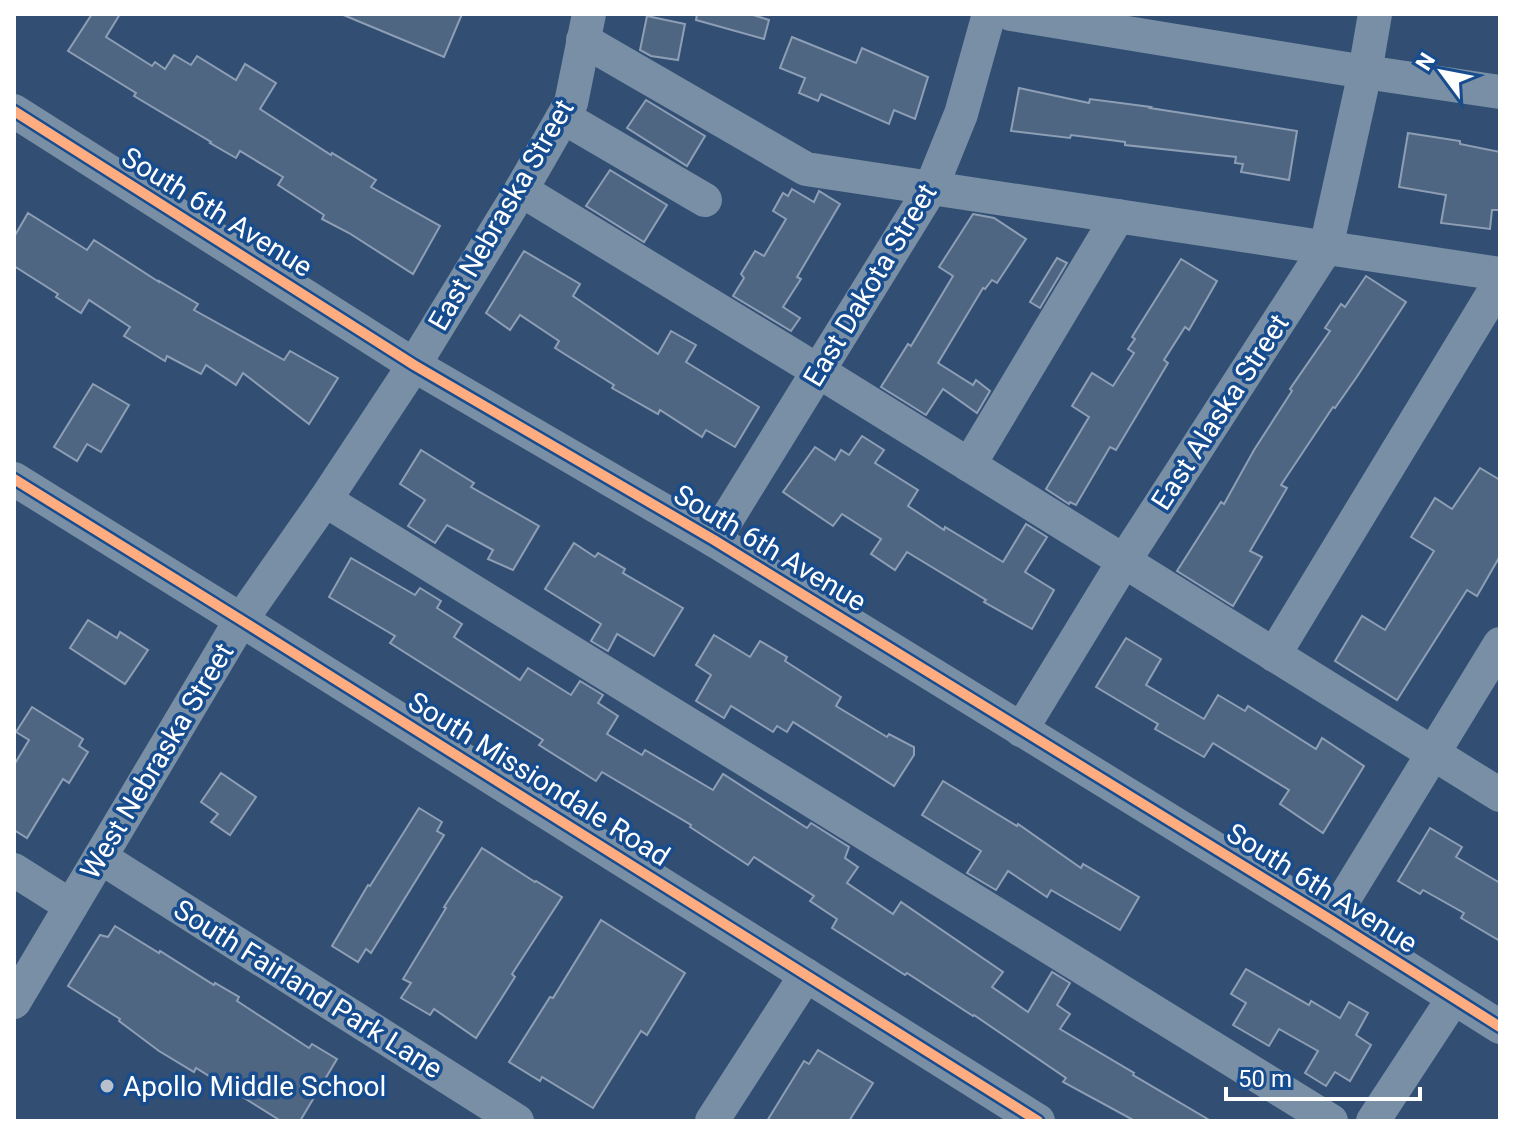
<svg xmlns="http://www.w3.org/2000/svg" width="1514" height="1135" viewBox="0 0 1514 1135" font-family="Roboto,sans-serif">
<rect width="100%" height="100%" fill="#324f73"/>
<!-- building -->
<g fill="#4f6683" stroke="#8e9fb5" stroke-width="2">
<polygon points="92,14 120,14 106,37 152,66 155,62 165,69 174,55 191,65 197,56 236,80 245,64 276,83 260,109 331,155 332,153 376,180 371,187 440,226 413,274 349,233 322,219 324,215 278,185 283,177 240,151 236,158 210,143 211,142 134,96 136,93 68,51"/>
<polygon points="341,14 462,14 444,57"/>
<polygon points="697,14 750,14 769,20 764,39 696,20"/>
<polygon points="647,16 685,24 678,60 651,56 640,50"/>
<polygon points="792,37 856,63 862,48 928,77 915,119 894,110 889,124 821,94 818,101 799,93 805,78 780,68"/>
<polygon points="1019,88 1089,103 1090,99 1151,107 1150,108 1297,131 1289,180 1241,172 1243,164 1235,163 1236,157 1125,145 1125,142 1071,135 1070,138 1011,131"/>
<polygon points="646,100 705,136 687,166 627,128"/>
<polygon points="1408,133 1460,141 1460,144 1500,152 1500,210 1492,210 1490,229 1441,223 1446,195 1399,187"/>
<polygon points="610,170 667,205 644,242 586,206"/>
<polygon points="792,189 814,202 819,191 840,204 797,277 801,279 783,307 800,318 791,331 733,296 744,278 741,274 755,251 764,256 786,219 773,211 783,193 788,196"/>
<polygon points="28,213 87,250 94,240 159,282 159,281 198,304 194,310 284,360 290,351 338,378 309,424 243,373 236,385 206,365 201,374 167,356 165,361 124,336 130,327 89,300 81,313 56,297 58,294 14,266 14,237"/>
<polygon points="973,214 994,218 1026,239 997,283 992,280 985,289 983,288 938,363 973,385 976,380 990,391 977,413 943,389 926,415 881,387 908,344 911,346 953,276 939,267"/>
<polygon points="524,251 580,284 573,296 658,354 671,331 696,345 686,362 759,407 735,447 706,430 702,437 660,410 658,414 612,388 614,385 555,348 559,341 520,315 510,330 486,313"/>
<polygon points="1057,258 1067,263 1040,308 1030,302"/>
<polygon points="1181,259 1217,281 1189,330 1185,327 1164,360 1168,363 1116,450 1110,447 1076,505 1070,502 1069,504 1046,489 1089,417 1072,406 1092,373 1113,386 1134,353 1128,349 1135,339 1132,337"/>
<polygon points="1366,276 1406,302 1356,378 1335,408 1333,407 1281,485 1287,488 1250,551 1262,557 1233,606 1177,571 1221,502 1224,504 1254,450 1292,391 1290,389 1330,331 1325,328 1341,304 1345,307"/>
<polygon points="93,384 129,405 101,452 87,444 77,461 54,447"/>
<polygon points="862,436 884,450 875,463 918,490 908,506 944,530 945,527 1003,562 1026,524 1047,537 1025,572 1054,590 1032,629 984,602 986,600 907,552 895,570 871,554 881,539 842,514 833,526 783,492 815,447 835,460 841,450 849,455"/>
<polygon points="421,450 474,483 471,487 539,526 513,570 488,559 493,550 447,525 435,543 408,526 425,500 400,484"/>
<polygon points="1480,468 1500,480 1500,556 1477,596 1467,590 1397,700 1335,661 1362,616 1385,630 1434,551 1411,537 1435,498 1452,509"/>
<polygon points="574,543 595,557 598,553 625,569 623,573 683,608 654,656 617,634 608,651 591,641 601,624 545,589"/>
<polygon points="351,558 415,595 420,588 441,601 437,608 462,624 454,637 520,680 528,668 571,695 580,681 603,695 598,703 618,716 607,734 642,755 645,750 713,790 723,774 807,828 811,823 849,847 845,858 858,867 847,883 893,914 901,902 1003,972 992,987 1028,1012 1052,972 1070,983 1057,1005 1070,1014 1060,1029 1134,1073 1133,1075 1211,1121 1135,1121 1063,1082 1066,1078 974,1015 973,1016 907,973 905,975 832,928 837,919 810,901 814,896 754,857 748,865 690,827 691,825 602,772 596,781 539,745 543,740 390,643 395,636 329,597"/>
<polygon points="88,620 117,638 120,632 148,650 125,684 70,648"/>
<polygon points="714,635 750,657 760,641 787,657 785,661 841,697 836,706 887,737 889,734 914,747 914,755 894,786 793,722 787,732 777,726 773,732 731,706 724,718 696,701 711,675 696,665"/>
<polygon points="1126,638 1161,659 1146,685 1204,719 1218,695 1245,711 1248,706 1316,749 1322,738 1364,766 1323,833 1280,804 1289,790 1213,743 1204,757 1155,729 1158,724 1096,687"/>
<polygon points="32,707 83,739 79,746 88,752 69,783 63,779 27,838 14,830 14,765 29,740 16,732"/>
<polygon points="221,773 256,797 230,835 211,822 218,814 201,802"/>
<polygon points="943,781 1017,826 1018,824 1081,868 1083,864 1139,897 1120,930 1051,890 1047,897 1008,871 996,890 967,873 981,851 922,815"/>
<polygon points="419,808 442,822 437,831 444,835 371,953 366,949 358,962 332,946 368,885 370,886"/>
<polygon points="1430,828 1462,847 1456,857 1500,883 1500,941 1461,918 1464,913 1423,890 1420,894 1398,881"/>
<polygon points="482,848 535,882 536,881 562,897 512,974 515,977 476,1038 434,1009 430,1015 401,998 411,983 403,979 446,908 444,907"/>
<polygon points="601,920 685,973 647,1035 641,1031 593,1108 542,1077 540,1081 509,1062 550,997 553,998"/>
<polygon points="115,926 159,953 160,951 214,985 215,983 239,997 237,1001 309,1048 312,1044 337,1059 300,1121 281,1121 196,1068 194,1072 159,1051 119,1021 120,1019 68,986 100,935 108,937"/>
<polygon points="1246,969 1309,1005 1311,1001 1340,1018 1349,1002 1368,1013 1356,1035 1371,1045 1350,1081 1335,1072 1326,1086 1305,1073 1318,1051 1279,1029 1269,1046 1233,1025 1246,1003 1231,994"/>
<polygon points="818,1050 873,1083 849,1121 767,1121 804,1061 809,1064"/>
</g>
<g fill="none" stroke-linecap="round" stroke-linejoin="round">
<!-- minor -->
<g stroke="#798fa6" stroke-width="34">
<polyline points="1011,14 1365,72 1500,92"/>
<polyline points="583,40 806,169 1500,274"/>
<polyline points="14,111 414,365 714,540 1331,920 1500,1027"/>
<polyline points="563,117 705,200"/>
<polyline points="521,190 810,366 1500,795"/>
<polyline points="969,465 1118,216"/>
<polyline points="14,479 241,620 1038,1121"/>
<polyline points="325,500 1331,1121"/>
<polyline points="714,540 931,188 961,114 989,14"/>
<polyline points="1274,655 1500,282"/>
<polyline points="1021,730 1124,561 1326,248 1365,72 1375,14"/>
<polyline points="100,857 517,1121"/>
<polyline points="14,870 71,906"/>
<polyline points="1331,920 1500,644"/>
<polyline points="14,1002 241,620 325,500 414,365 521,190 571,103 589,14"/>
<polyline points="712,1121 806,975"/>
<polyline points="1373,1121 1453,999"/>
</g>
<!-- cycleway casing -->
<g stroke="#174c8e" stroke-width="15">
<g id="cycleway">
<polyline points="14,111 414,365 714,540 1331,920 1500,1027"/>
<polyline points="14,479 241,620 1038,1121"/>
</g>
</g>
<!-- cycleway -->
<use href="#cycleway" stroke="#ffac80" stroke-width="10"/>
</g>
<!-- markers -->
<circle fill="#b7c1ce" stroke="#174c8e" stroke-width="3" cx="107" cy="1086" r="8"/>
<g text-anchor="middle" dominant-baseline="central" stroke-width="7" stroke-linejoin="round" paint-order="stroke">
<!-- street labels -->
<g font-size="28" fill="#fff" stroke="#174c8e">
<text transform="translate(217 212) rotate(32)">South 6th Avenue</text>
<text transform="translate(501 215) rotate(-60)">East Nebraska Street</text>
<text transform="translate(870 285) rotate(-59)">East Dakota Street</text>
<text transform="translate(1220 412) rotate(-57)">East Alaska Street</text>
<text transform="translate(770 548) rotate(31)">South 6th Avenue</text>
<text transform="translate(157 761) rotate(-59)">West Nebraska Street</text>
<text transform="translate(539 779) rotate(32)">South Missiondale Road</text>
<text transform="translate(1322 888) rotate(32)">South 6th Avenue</text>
<text transform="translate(308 989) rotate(32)">South Fairland Park Lane</text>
</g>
<!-- poi labels -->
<g font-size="28" fill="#fff" stroke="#174c8e" text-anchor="start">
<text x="123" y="1086">Apollo Middle School</text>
</g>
</g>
<!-- border -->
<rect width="1514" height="1135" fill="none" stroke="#ffffff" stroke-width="32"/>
<!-- north arrow -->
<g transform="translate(1442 72) rotate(302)" stroke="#174c8e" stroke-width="6" paint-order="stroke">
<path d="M0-6L14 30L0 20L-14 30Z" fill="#ffffff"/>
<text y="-12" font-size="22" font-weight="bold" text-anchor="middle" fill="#ffffff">N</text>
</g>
<!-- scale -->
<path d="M1226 1087v12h194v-12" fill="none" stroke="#ffffff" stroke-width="4"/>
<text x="1238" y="1087" font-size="24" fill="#ffffff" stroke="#174c8e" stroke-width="6" paint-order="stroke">50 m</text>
</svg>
